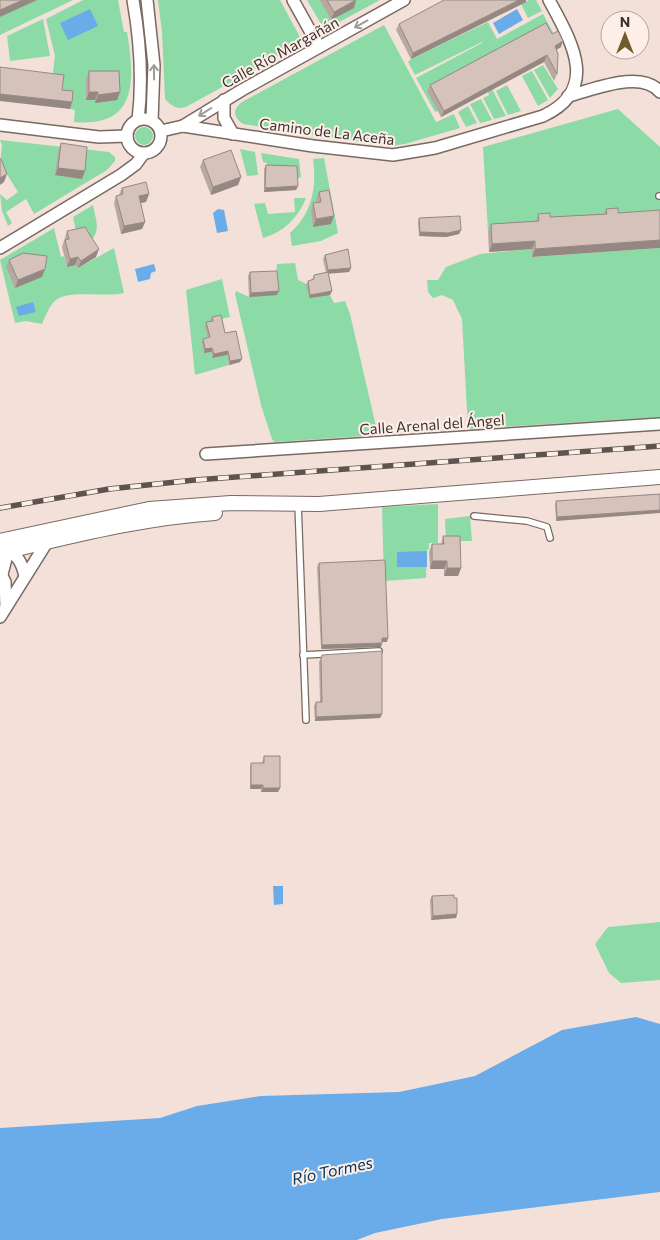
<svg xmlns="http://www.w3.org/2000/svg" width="660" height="1240" viewBox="0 0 660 1240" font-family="Commissioner,sans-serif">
<rect width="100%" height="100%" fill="#f3e1d9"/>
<!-- green -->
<g fill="#8cdba6">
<polygon points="0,0 73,0 0,35"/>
<path d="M 83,0 L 118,0 L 124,32 L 127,32 C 135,80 138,128 74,122 L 75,110 L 70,109 L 71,98 L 60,97 L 52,80 L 55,56 L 46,19 Z"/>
<polygon points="138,0 142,0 150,86 145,85"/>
<path d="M 158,0 L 280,0 L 299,35 L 299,41 L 291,49 L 186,107 C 176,110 172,106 165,99 L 162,32 Z"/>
<polygon points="307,0 380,0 330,27 321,24"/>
<polygon points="529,0 536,0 542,11 528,18 521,4"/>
<polygon points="543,14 556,38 428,91 438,111 435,112 416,78 482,43 482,42 415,75 408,62 411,59 488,22 497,39"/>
<polygon points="43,19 50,56 10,61 7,36"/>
<path d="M 384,25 L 436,122 L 454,114 L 460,128 L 405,144 L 389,146 L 243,124 C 233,117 232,110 242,102 Z"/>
<polygon points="543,65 558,89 550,98 534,70"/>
<polygon points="532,71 548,100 538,106 522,76"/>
<polygon points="507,85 521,111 508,115 496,91"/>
<polygon points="492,89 506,116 494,119 483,98 489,95 488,91"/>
<polygon points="481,99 492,120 480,123 470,104"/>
<polygon points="468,106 477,123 466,127 458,112"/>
<polygon points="618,109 660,147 660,218 488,232 483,147"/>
<circle cx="144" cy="136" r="9"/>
<polygon points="0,140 109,152 115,157 115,161 107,170 34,214 26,199 6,212 12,223 8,226 2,211 0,194 7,200 18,192 0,163 2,145"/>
<polygon points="240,149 255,152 258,175 247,176"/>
<polygon points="261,153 299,159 301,177 296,179 268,169 267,163 263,162"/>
<path d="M 324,158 L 338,233 L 321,241 L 292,246 L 290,233 C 312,214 317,187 313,159 Z"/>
<path d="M 294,198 L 306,198 C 298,218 284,232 263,238 L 254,204 L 265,203 L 268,214 L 295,212 Z"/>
<path d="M 93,205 C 96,221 102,232 88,243 L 77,236 L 73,217 Z"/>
<path d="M 54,228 L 61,257 L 64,256 L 67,267 L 75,265 L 78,268 L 114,248 L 124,293 C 106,298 63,288 53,303 C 48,309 45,317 42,324 L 26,321 L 15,323 L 0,260 Z"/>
<polygon points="660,248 660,417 468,429 462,319 453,300 442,295 433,298 428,292 427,280 438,280 446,267 480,254 532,249 533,257"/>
<polygon points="295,263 298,280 330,295 334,303 345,301 350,314 378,435 275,442 272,439 261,405 235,294 236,291 249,297 276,273 277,264"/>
<path d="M 222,279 L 230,317 C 206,321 211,334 204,353 L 211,352 L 212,358 L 227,355 L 229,365 L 195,375 L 186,290 Z"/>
<polygon points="438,504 438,543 429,543 429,549 427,550 426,578 384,581 382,507"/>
<polygon points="470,516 472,541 446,541 445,519"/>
<polygon points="660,922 660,980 621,983 609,973 595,944 608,927"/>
</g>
<!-- water -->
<g fill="#6aacea">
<polygon points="90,9 98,26 68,40 60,23"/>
<polygon points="517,9 523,20 499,34 493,23"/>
<polygon points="218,209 224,210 228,231 217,233 213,213"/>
<polygon points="154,264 156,271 151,273 150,279 138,282 135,269"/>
<polygon points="33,302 36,312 19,316 16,307"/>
<polygon points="427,551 427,567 397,567 397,552"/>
<polygon points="273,886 283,886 283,904 274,905"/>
<polygon points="636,1017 660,1024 660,1192 442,1219 375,1233 357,1240 0,1240 0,1128 160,1118 197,1106 261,1096 399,1092 475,1076 562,1030"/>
</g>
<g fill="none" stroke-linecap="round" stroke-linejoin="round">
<!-- service casing -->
<g stroke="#786962" stroke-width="8">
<g id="service">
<polyline points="659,196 660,196"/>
<polyline points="298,503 306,720"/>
<polyline points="474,516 527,521 547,527 550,538"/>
<polyline points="303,655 379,651"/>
</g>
</g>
<!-- minor casing -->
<g stroke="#786962" stroke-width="14">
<g id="minor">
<path d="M 133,0 C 140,40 143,80 138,120"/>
<polyline points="147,0 154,65 152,121"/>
<polyline points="293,0 319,47"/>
<path d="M 568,96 C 593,90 641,69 660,92"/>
<polyline points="224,100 224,118 233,134"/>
<circle cx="144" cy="136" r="17"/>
<polyline points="0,125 99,137 127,136"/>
<polyline points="183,126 242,90 404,0"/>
<path d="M 161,131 L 183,126 L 313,146 L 393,155 L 435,148 L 543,116 C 601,89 571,41 549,0"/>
<polyline points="0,248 121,175 136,164 144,153"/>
<polyline points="206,454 660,424"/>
<path d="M 4,550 C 18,553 22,564 25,576"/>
<polyline points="0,572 5,582 6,607"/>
<polyline points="2,574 8,551 14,547"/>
<polyline points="0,617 47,542"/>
</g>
</g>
<!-- tertiary casing -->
<g stroke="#786962" stroke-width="16">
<g id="tertiary">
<polyline points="0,541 149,509 231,503 319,504 660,477"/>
<path d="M 0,553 C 72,536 141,518 215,513"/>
</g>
</g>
<!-- service -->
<use href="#service" stroke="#fff" stroke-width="5.5"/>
<!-- minor -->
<use href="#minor" stroke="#fff" stroke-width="11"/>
<!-- tertiary -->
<use href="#tertiary" stroke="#fff" stroke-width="14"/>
<!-- rail casing -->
<g stroke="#5d5450" stroke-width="5.5">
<polyline id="rail" points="0,508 109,489 195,480 660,446"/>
</g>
<!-- rail -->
<use href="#rail" stroke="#fdefe8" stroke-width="4" stroke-dasharray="11" stroke-linecap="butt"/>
</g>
<!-- wall -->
<g fill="#b7a8a1">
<polygon points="320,0 356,0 354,8 331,20"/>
<polygon points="526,2 411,59 396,30 399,24"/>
<polygon points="552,34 561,47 556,50 557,74 554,81 544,62 441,117 427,91 430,85"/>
<polygon points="89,71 120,92 117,100 95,103 95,100 86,100 86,79"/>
<polygon points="61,143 82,179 55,175 58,151"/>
<polygon points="203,160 241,177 238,185 211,195 200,167"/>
<polygon points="266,165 298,186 296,190 264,192 264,169"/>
<polygon points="122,188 149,194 146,202 140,203 145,222 142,229 121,234 114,203 116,196 119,195"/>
<polygon points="319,192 331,224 313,227 311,211 313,203 317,202 316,200"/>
<polygon points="618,208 532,257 532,249 489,252 488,232 491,224 536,221 538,214 550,217 604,214 606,209"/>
<polygon points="419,218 461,230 459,234 446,237 419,236 418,222"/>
<polygon points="67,231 96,257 78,268 75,265 67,267 62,247"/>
<polygon points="325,255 351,268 349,272 328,273 332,291 330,295 309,298 306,285 308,281 312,280 314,275 326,273 323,259"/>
<polygon points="9,260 45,269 42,277 15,288 6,267"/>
<polygon points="250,272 277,295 249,297 248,276"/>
<polygon points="212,317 225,333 240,362 229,365 227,355 212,358 211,352 204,353 202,343 203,339 208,338 205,326 206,322 210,321"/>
<polygon points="660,494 556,521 555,505 556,501"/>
<polygon points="443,536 461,568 458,576 444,576 444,569 430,569 429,552 432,544 441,544"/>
<polygon points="319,563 387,642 382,642 381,647 321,649 317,567"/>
<polygon points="321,658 382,714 380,718 315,721 314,706 316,702 320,702 319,662"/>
<polygon points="264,756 280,788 278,792 261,792 261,789 250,789 250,767 251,763 262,763"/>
<polygon points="432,896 457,914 456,918 431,920 430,900"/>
</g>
<!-- shaded-wall -->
<g fill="#958883">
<polygon points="23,0 37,0 0,17 0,10"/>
<polygon points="356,0 354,8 331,20 334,12"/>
<polygon points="519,0 526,0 526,2 411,59 413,53"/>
<polygon points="563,41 561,47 553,52 555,46"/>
<polygon points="547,55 544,62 441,117 444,111"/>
<polygon points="89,92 98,92 95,100 86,100"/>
<polygon points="120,92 117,100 95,103 98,95"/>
<polygon points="0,94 72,102 70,109 0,101"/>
<polygon points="58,168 85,171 82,179 55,175"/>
<polygon points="7,174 4,182 0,185 0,178"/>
<polygon points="241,177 238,185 211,195 213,187"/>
<polygon points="298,186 296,190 264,192 265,188"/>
<polygon points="149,194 146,202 136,204 139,196"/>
<polygon points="334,216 331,224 313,227 316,219"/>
<polygon points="145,222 142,229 121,234 124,226"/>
<polygon points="461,230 459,234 446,237 419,236 420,232"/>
<polygon points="660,240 660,248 532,257 535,249"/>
<polygon points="535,241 532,249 489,252 492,244"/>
<polygon points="99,249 96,257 78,268 81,261"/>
<polygon points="78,257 75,265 67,267 70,259"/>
<polygon points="351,268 349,272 326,274 328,270"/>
<polygon points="45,269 42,277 15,288 18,280"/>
<polygon points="279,291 277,295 249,297 251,293"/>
<polygon points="332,291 330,295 309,298 310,295"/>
<polygon points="212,348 211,352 204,353 205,349"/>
<polygon points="228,351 227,355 212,358 214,354"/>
<polygon points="242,359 240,362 229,365 230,361"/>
<polygon points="660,510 660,513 556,521 557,517"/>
<polygon points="432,561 447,561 444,569 430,569"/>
<polygon points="447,568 461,568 458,576 444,576"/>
<polygon points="382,638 388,638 387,642 381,642"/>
<polygon points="382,643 381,647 321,649 322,645"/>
<polygon points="382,714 380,718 315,721 316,717"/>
<polygon points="251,785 263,785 261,789 250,789"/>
<polygon points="263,788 280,788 278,792 261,792"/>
<polygon points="457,914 456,918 431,920 433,916"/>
</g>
<!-- building -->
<g fill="#d5c3bb" stroke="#958883">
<polygon points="0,0 23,0 0,10"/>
<polygon points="327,0 356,0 334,12"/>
<polygon points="444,0 519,0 413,53 399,24"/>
<polygon points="546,23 552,34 558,31 563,41 555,46 558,54 557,74 547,55 444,111 430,85"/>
<polygon points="0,67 64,75 62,90 73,91 72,102 0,94"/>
<polygon points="89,71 119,71 120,92 98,95 98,92 89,92"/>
<polygon points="61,143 87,147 85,171 58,168"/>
<polygon points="231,150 241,177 213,187 203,160"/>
<polygon points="0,159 1,159 7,174 0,178"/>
<polygon points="266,165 297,166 298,186 265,188"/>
<polygon points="146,182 149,194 139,196 145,222 124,226 116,196 123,194 122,188"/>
<polygon points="329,190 334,216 316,219 313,203 321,202 319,192"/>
<polygon points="618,208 618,213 660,210 660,240 535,249 535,241 492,244 491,224 539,221 538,214 550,213 550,217 607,214 606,209"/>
<polygon points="460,216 461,230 448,233 420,232 419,218"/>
<polygon points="85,227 99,249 81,261 78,257 70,259 65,240 69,239 67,231"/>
<polygon points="348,249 351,268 328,270 325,255"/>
<polygon points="23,253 47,256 45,269 18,280 9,260"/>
<polygon points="277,271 279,291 251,293 250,272"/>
<polygon points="328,272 332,291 310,295 308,281 314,279 314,275"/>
<polygon points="221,315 225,333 236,331 242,359 230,361 228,351 214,354 212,348 205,349 203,339 210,337 206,322 213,321 212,317"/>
<polygon points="660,494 660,510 557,517 556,501"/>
<polygon points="443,536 460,536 461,568 447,568 447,561 432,561 432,544 444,544"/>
<polygon points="385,560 388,638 382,638 382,643 322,645 319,563"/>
<polygon points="382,651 382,714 316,717 316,702 322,702 321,658 322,655"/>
<polygon points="264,756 280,756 280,788 263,788 263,785 251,785 251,763 264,763"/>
<polygon points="454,895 454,898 457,898 457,914 433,916 432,896"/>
</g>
<!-- one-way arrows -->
<defs><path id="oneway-shaft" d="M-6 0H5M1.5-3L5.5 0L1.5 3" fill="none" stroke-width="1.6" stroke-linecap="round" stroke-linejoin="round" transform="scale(1.25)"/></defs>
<g stroke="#9d9a98">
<use href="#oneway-shaft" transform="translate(361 24) rotate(151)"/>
<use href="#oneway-shaft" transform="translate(154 72) rotate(-90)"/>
<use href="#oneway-shaft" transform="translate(205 112) rotate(148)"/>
</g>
<g text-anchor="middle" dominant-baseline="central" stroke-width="4" stroke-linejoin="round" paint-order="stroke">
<!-- street labels -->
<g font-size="15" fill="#3b3431" stroke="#fdefe8">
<text transform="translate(280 52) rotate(-29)">Calle Río Margañán</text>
<text transform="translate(327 131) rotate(7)">Camino de La Aceña</text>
<text transform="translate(432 424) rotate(-4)">Calle Arenal del Ángel</text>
</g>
<!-- water labels -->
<g font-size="16" font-style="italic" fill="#063961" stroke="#fdefe8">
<text transform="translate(332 1170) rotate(-12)">Río Tormes</text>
</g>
</g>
<!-- north arrow -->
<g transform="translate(625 35)"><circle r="24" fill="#fdefe8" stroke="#afa49f"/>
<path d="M0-4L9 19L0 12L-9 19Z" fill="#715c2b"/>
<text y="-8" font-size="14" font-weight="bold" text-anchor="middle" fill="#3b3431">N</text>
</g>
</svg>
